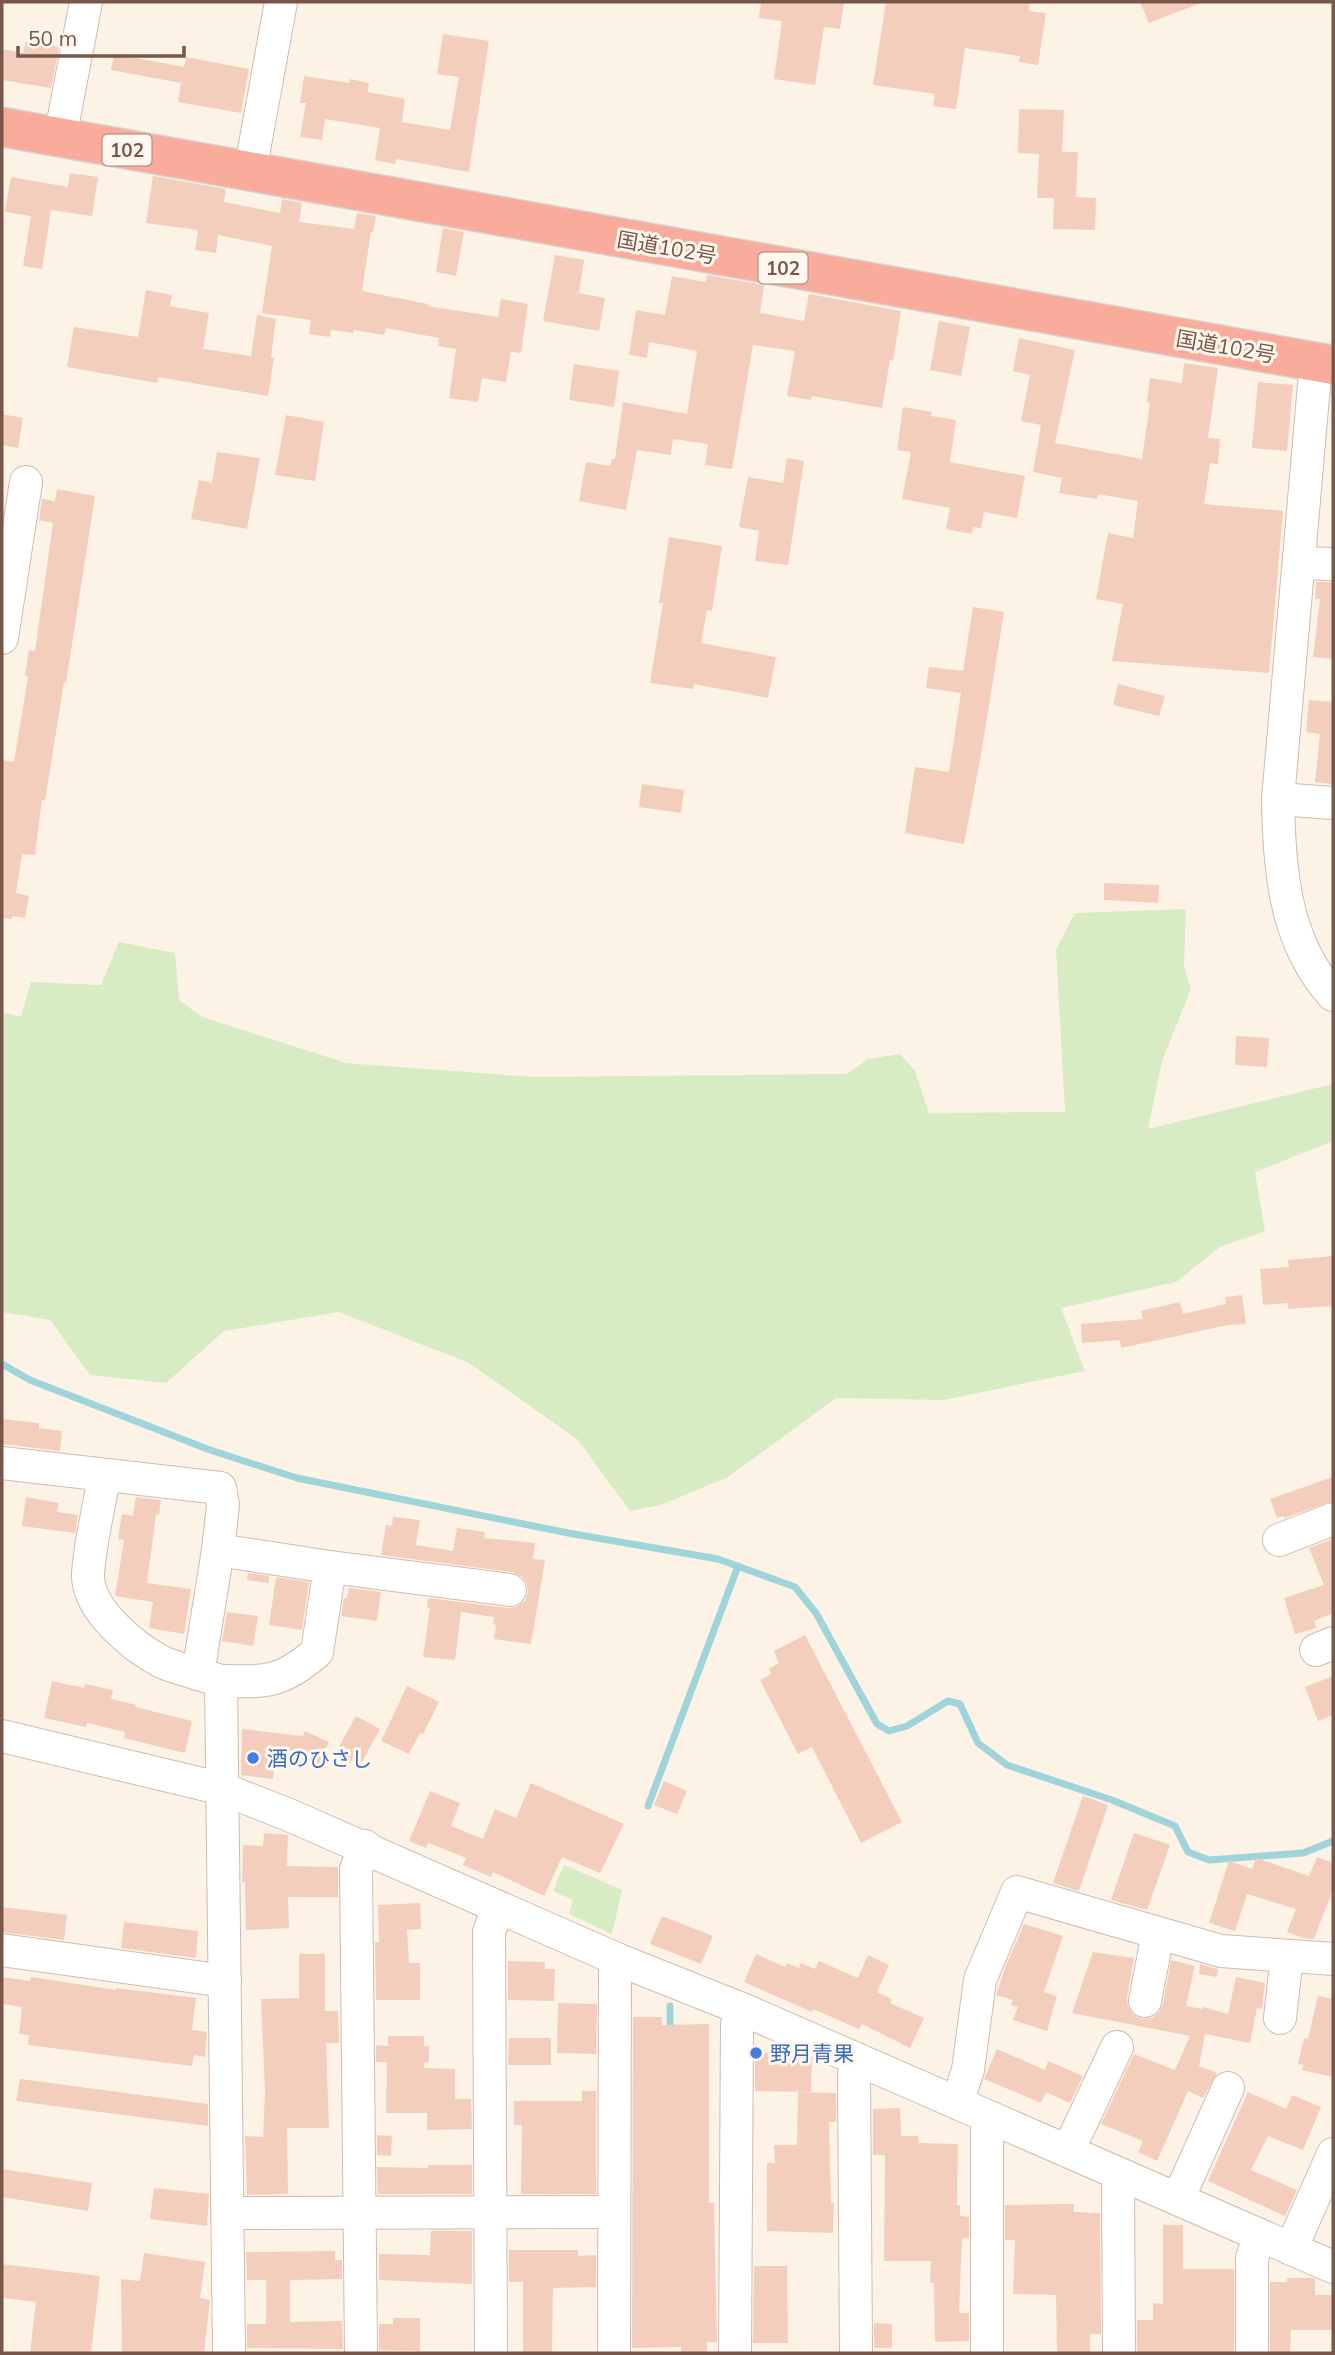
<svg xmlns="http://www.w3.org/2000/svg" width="1335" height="2355" viewBox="0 0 1335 2355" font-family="Mulish,'Noto Sans JP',sans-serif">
<rect width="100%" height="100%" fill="#fdf2e6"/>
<!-- green -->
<g fill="#d7ecc3">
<polygon points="1186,909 1184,966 1191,989 1162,1061 1148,1129 1333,1084 1333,1141 1255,1172 1265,1231 1220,1247 1176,1282 1061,1308 1085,1371 943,1400 836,1398 728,1477 661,1505 630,1511 577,1439 469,1363 339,1312 224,1331 166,1383 90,1375 50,1320 2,1312 2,1012 21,1017 31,982 101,985 119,942 175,953 179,1000 202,1017 346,1063 534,1077 847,1074 868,1059 900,1054 915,1071 929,1113 1065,1112 1056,950 1075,913"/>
<polygon points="564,1865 622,1890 612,1934 569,1914 573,1900 553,1891"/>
</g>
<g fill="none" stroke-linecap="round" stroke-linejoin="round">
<!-- stream -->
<g stroke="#9fd5da" stroke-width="7">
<polyline points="2,1364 30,1380 210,1450 297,1478 568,1533 718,1559 795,1587 816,1613 877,1724 889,1731 907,1726 948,1701 960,1704 978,1743 1007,1765 1112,1800 1175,1826 1188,1852 1209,1860 1303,1853 1333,1841"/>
<polyline points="648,1806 738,1566"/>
<polyline points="670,2006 670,2034"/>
</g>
</g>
<!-- building -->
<g fill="#f4cebc">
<polygon points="761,2 844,2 840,29 824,27 815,85 774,79 782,21 759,18"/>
<polygon points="886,2 1030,2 1029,11 1046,13 1038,65 1019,62 1020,56 965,48 956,109 933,106 935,94 873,85"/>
<polygon points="1140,2 1201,2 1201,3 1149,23"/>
<polygon points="443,34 489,41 469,172 396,159 395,164 375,160 380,128 325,119 322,140 300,137 306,103 300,103 304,76 349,83 350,79 369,83 368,92 405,99 402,122 450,130 459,77 437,74"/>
<polygon points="26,41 59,47 51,88 2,80 2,49 23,53"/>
<polygon points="114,54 184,67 186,57 249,69 241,113 178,102 181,83 111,70"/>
<polygon points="1019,109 1064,110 1062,152 1078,152 1076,197 1096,198 1095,230 1053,229 1054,198 1037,198 1039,154 1018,153"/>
<polygon points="70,173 98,177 92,216 51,210 42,269 23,266 31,216 5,212 11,177 68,187"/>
<polygon points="153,176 226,189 224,202 280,213 282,199 302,203 299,222 354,229 357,213 376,216 373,232 371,232 362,291 428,304 427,306 498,317 501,299 528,304 521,353 511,352 506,382 482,378 478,402 449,398 456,349 438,346 439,338 386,328 384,335 354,330 353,333 331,330 330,337 309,334 311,320 262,313 272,246 218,235 216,253 195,250 198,230 146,223"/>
<polygon points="443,228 464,232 456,276 436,272"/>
<polygon points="555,255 584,260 579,293 605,298 599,331 543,321"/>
<polygon points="707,275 764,285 760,313 804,321 809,294 901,311 893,361 890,360 882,408 812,396 811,400 787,396 795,351 753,345 732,469 705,465 708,444 673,439 671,455 637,450 626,510 579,501 586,462 610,466 612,459 615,459 623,402 687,414 697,351 649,342 647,358 629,355 636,310 665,315 672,276 706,282"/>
<polygon points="146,290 172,295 170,306 209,313 203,349 251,356 257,315 276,319 271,357 274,358 268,396 158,377 157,383 67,367 74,327 138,337"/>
<polygon points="939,321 970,327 961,376 930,370"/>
<polygon points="1019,338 1075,350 1055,443 1142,459 1150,403 1147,402 1150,378 1182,383 1184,363 1218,368 1208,438 1220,439 1218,464 1210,463 1204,504 1283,511 1269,673 1112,661 1123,604 1096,599 1108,533 1133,538 1138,501 1098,494 1097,499 1059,493 1062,478 1033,472 1041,425 1021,421 1030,375 1013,371"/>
<polygon points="574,364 619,371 614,407 569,400"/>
<polygon points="1258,382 1293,385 1287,451 1252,448"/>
<polygon points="903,407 932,412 931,416 956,420 950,462 1025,476 1017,518 984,512 981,528 973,527 972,534 946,529 950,508 902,499 911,452 897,450"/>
<polygon points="2,414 23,418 18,448 2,445"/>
<polygon points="286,415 324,422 315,481 275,475"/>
<polygon points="217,452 260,458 247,529 191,519 199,480 212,483"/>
<polygon points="787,458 804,461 788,565 755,561 759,531 739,527 748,477 783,483"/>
<polygon points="57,489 95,496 66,683 64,682 45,801 42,800 35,855 22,854 16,893 29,896 25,918 12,916 12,919 2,918 2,760 14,762 28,677 25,676 29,650 35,651 53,523 39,520 42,499 55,501"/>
<polygon points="669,537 722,546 712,611 707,610 701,643 776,657 768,698 694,684 693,689 650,683 663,603 659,603"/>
<polygon points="1316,582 1333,582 1333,659 1313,657 1320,599 1315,599"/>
<polygon points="973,607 1004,612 982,749 964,844 905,833 915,767 949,772 961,693 926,688 929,667 963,671"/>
<polygon points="1118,684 1165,696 1159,716 1113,705"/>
<polygon points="1309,700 1333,702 1333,784 1315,782 1320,734 1306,732"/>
<polygon points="642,784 684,790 681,813 639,807"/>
<polygon points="1104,883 1159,885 1158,903 1104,900"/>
<polygon points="1236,1036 1269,1038 1267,1067 1235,1065"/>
<polygon points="1333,1256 1333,1306 1288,1309 1288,1303 1263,1305 1260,1269 1289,1267 1288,1260"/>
<polygon points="1242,1295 1246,1324 1228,1325 1121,1348 1120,1340 1082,1343 1081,1324 1143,1319 1141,1311 1180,1302 1183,1314 1226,1304 1225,1297"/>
<polygon points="2,1419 39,1423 39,1428 62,1431 60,1451 2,1444"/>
<polygon points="1333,1477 1333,1501 1284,1518 1283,1516 1277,1518 1270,1499"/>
<polygon points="26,1497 59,1503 57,1512 78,1515 75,1533 22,1526"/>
<polygon points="136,1497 161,1500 159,1515 156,1514 147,1583 191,1589 184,1634 149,1628 153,1602 115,1596 124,1540 118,1539 122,1514 133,1516"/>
<polygon points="393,1517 420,1520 416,1545 453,1551 457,1528 485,1532 484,1538 535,1543 533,1559 545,1560 531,1644 494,1639 496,1625 493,1624 494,1617 461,1612 455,1660 423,1657 430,1608 427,1607 428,1598 508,1608 516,1607 525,1601 528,1592 527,1584 522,1576 512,1572 381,1555 386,1525 392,1526"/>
<polygon points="1333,1539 1333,1613 1314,1621 1316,1628 1295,1634 1284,1598 1324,1585 1309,1548"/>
<polygon points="248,1573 269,1576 269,1583 247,1580"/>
<polygon points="276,1577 309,1582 302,1630 269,1625"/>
<polygon points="349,1588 381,1592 377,1621 341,1616 344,1598 347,1598"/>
<polygon points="227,1612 258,1616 253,1646 222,1641"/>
<polygon points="805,1635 902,1822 861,1843 812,1747 798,1754 760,1680 771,1674 769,1669 779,1663 774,1651"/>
<polygon points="1333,1676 1333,1715 1318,1721 1305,1687"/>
<polygon points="52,1681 84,1688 85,1684 113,1690 111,1699 136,1705 135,1707 192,1721 185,1753 124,1738 125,1732 87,1723 86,1727 44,1718"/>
<polygon points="407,1686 439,1702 423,1734 420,1733 409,1754 381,1741"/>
<polygon points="356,1716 380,1729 362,1762 353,1758 350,1763 335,1754"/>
<polygon points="242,1729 303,1736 305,1731 329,1742 317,1768 297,1759 276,1757 273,1779 241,1775"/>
<polygon points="664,1781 687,1791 677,1814 654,1805"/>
<polygon points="531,1783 624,1824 600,1873 562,1857 544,1896 493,1872 491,1877 463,1865 466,1858 428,1843 426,1848 409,1841 430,1791 460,1803 451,1826 483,1839 495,1809 516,1818"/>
<polygon points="1083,1796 1108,1805 1079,1891 1053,1883"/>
<polygon points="264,1833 288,1835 287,1866 338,1867 338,1897 288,1897 289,1928 246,1930 245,1882 242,1882 243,1845 263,1846"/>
<polygon points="1134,1833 1170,1845 1147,1910 1111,1900"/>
<polygon points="1317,1857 1333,1863 1333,1889 1314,1939 1304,1938 1287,1932 1296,1909 1247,1894 1235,1931 1209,1923 1229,1861 1252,1869 1256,1858 1309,1876"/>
<polygon points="420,1903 421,1929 407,1930 409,1963 420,1963 420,2000 376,2000 375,1942 379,1942 378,1905"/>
<polygon points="2,1907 67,1915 64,1940 2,1932"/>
<polygon points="662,1916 713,1936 701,1964 650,1944"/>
<polygon points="124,1922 198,1931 196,1958 121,1948"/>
<polygon points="1024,1924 1063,1936 1044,1992 1057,1996 1047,2031 1013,2020 1018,2007 1011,2005 1013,2000 996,1995 1005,1968"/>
<polygon points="1093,1952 1134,1958 1127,1998 1128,2006 1133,2014 1142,2019 1152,2018 1159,2012 1163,2004 1171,1960 1195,1966 1186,2006 1202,2009 1203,2007 1228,2014 1236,1977 1265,1983 1262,2009 1257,2008 1250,2043 1205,2034 1199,2066 1217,2073 1203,2098 1188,2091 1157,2161 1138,2152 1143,2141 1101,2124 1134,2054 1175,2070 1190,2036 1072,2013"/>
<polygon points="299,1954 325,1954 325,2011 338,2011 339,2043 326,2043 329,2128 287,2128 288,2194 247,2195 245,2136 263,2137 265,2091 261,1999 299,1998"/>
<polygon points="756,1954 785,1967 787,1963 799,1968 801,1963 815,1969 819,1961 858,1978 868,1955 889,1965 877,1992 892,1999 890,2003 924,2018 910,2048 862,2024 859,2029 813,2009 812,2012 744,1982"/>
<polygon points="508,1961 545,1962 545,1969 555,1969 554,2001 508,2000"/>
<polygon points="1200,1964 1218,1969 1217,1977 1199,1974"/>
<polygon points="2,1977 30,1981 31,1977 116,1990 116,1988 196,1998 192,2030 207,2032 205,2057 194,2055 192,2066 28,2045 29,2035 19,2034 22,2007 2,2004"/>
<polygon points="1318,1996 1333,1999 1333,2077 1302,2070 1304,2065 1298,2064 1304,2038 1308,2039"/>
<polygon points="558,2003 597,2004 596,2054 557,2053"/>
<polygon points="633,2017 662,2017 662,2025 709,2024 709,2203 714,2203 717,2342 707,2342 707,2353 681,2353 681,2347 632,2348"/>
<polygon points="388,2036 424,2036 424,2046 429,2046 429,2062 424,2062 424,2068 455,2069 455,2099 471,2099 472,2129 427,2130 427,2113 386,2113 387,2062 376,2062 376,2045 388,2046"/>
<polygon points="509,2038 551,2038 551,2065 508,2065"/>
<polygon points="997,2049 1045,2070 1048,2061 1083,2076 1070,2103 1046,2092 1041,2103 984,2079"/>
<polygon points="755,2053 790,2053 812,2059 811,2092 755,2091"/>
<polygon points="20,2079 208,2104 208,2126 16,2101"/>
<polygon points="582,2091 596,2091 596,2194 521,2194 522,2125 514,2125 514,2101 582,2101"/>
<polygon points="798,2092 836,2093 836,2122 829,2122 831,2203 834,2203 833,2233 767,2231 767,2163 775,2163 774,2145 797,2145"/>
<polygon points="1248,2092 1286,2109 1292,2095 1321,2107 1303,2150 1268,2136 1251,2170 1297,2190 1285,2216 1208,2181"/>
<polygon points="900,2108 901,2136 918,2136 919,2143 958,2144 957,2205 960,2205 960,2216 969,2217 969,2238 962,2238 959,2313 969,2313 969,2341 935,2342 934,2283 930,2283 931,2261 884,2261 885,2155 873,2155 873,2109"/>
<polygon points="377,2135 392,2136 391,2156 377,2155"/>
<polygon points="428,2165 472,2165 472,2194 378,2194 377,2167 428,2168"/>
<polygon points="2,2169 92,2183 88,2211 2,2197"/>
<polygon points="154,2188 209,2194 207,2226 150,2219"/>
<polygon points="1074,2204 1074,2212 1100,2213 1101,2334 1090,2334 1090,2353 1057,2353 1056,2295 1013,2294 1015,2240 1005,2240 1005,2205"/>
<polygon points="1163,2225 1183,2225 1183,2269 1234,2269 1234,2353 1137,2352 1137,2320 1153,2320 1153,2303 1163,2304"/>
<polygon points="431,2231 472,2231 472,2284 379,2280 379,2254 430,2255"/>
<polygon points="509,2250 578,2250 578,2256 596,2255 596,2287 553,2288 552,2352 523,2352 523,2282 509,2282"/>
<polygon points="335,2251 335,2260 342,2260 342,2279 290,2280 290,2322 342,2321 343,2349 247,2348 247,2324 266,2324 266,2280 247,2280 246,2252"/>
<polygon points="144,2253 205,2262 200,2298 210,2300 204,2353 122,2353 121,2279 140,2281"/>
<polygon points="2,2264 100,2276 91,2353 30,2353 36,2302 2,2298"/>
<polygon points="754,2266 787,2266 788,2343 753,2343"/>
<polygon points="1287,2278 1312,2278 1315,2279 1315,2295 1333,2295 1333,2330 1291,2330 1290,2353 1270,2353 1270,2282 1287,2282"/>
<polygon points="393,2318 420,2318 420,2351 379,2350 379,2324 393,2324"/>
<polygon points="874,2323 892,2324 892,2348 874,2348"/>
</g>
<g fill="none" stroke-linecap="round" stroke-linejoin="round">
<!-- minor casing -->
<g stroke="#d2bbae" stroke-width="34">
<g id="minor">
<polyline points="60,138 86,2"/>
<polyline points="250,172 281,2"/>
<path d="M 1316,362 L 1278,799 C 1279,867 1284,942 1333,995"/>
<polyline points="1299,563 1333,564"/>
<polyline points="2,638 26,482"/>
<polyline points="1278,799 1333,803"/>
<polyline points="2,1463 220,1488 223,1505 218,1550 198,1674 221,1681 229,2353"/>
<path d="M 104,1477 C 99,1508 90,1542 88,1574 C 87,1609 133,1647 162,1662 C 173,1667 186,1670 198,1674"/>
<polyline points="1279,1540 1333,1519"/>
<path d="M 218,1550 L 330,1567 L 317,1652 C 281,1683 267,1682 221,1681"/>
<polyline points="330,1567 510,1590"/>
<polyline points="1316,1650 1333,1643"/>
<polyline points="2,1736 223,1789 289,1815 619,1960 742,2009 1333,2267"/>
<polyline points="2,1950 225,1981"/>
<polyline points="1145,2001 1158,1933"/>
<polyline points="1280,2018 1287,1956"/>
<polyline points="957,2103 968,2070 980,1980 1017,1892 1221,1951 1333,1959"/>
<polyline points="1068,2151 1117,2047"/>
<polyline points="1178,2199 1228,2088"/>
<polyline points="228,2213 613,2212"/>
<polyline points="1291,2249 1333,2154"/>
<polyline points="361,2353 356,1869 365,1846"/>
<polyline points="491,2353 489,1932 498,1908"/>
<polyline points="614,2353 615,1973 619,1960"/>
<polyline points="735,2353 737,2025 742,2009"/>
<polyline points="856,2353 854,2073 859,2060"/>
<polyline points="987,2353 987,2131 992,2118"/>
<polyline points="1119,2353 1118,2188 1124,2176"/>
<polyline points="1252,2353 1252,2258 1260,2235"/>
</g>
</g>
<!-- highway casing -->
<g stroke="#d9d0cc" stroke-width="41">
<polyline id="highway" points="2,127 1333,365"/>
</g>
<!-- minor -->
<use href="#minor" stroke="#fff" stroke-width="32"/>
<!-- highway -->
<use href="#highway" stroke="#f9ac9b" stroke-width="38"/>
</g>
<!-- markers -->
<g fill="#3f7fe0" stroke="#fff7ed" stroke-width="2.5">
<circle cx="253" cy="1758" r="7"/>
<circle cx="756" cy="2053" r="7"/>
</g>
<g text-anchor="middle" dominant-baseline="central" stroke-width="6" stroke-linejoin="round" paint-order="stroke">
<!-- shield labels -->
<g fill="#fff7ed" stroke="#a0867a" stroke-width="2">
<rect x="102.5" y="134.5" width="49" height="31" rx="5"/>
<rect x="758.5" y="252.5" width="49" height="31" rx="5"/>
</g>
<g font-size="19" font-weight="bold" fill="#785649">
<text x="127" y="150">102</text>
<text x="783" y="268">102</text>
</g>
<!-- street labels -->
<g font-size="21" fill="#785649" stroke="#fff7ed">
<text transform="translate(667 247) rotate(10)">国道102号</text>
<text transform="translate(1226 346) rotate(10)">国道102号</text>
</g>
<!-- shop labels -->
<g font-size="21" fill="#366cbe" stroke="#fff7ed" text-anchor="start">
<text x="267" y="1758">酒のひさし</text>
<text x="770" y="2053">野月青果</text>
</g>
</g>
<!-- border -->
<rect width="1335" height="2355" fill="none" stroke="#785649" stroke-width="7"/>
<!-- scale -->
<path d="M18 46v10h166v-10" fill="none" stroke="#785649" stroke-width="3.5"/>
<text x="28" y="46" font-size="21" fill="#785649" stroke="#fff7ed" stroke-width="5" paint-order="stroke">50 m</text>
</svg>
